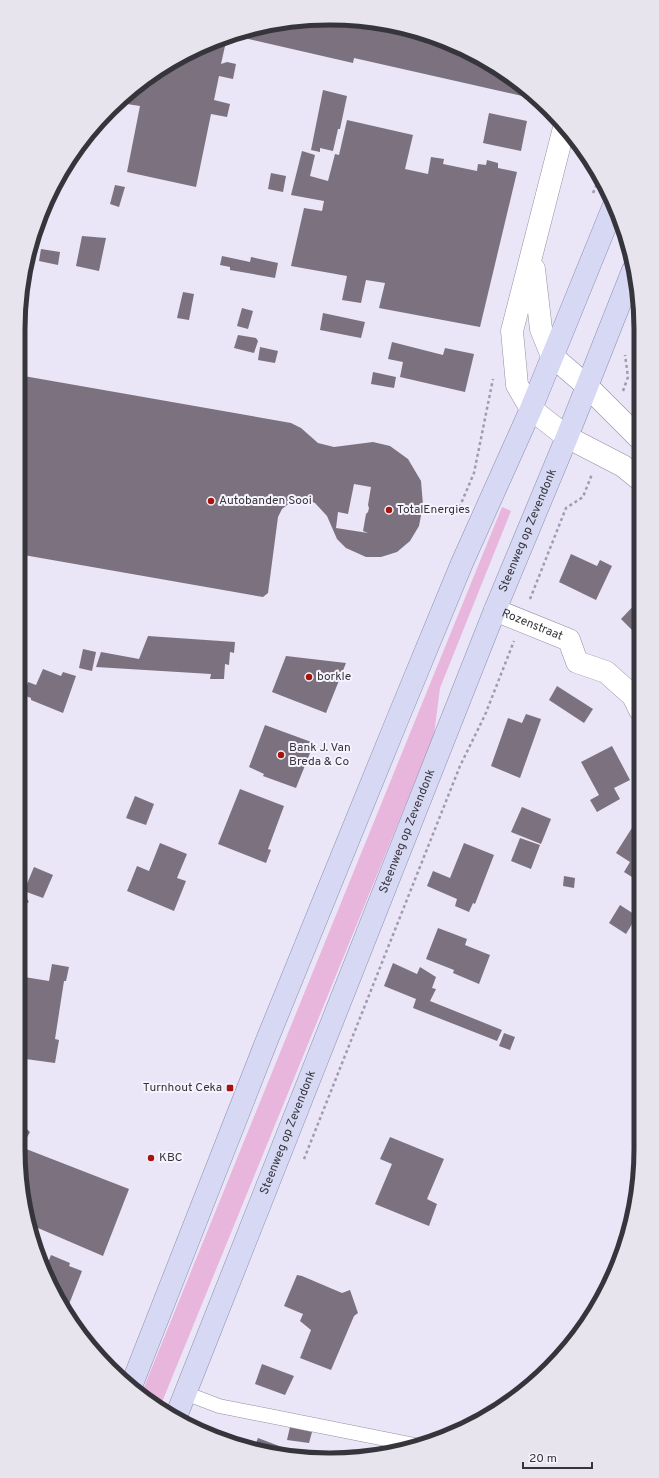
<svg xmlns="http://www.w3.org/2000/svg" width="659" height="1478" viewBox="0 0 659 1478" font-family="Overpass,sans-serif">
<rect width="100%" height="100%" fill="#eae5f7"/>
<!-- green -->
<polygon fill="#e8b6dc" points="502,507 511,511 440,688 434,735 160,1407 142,1392"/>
<!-- building -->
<g fill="#7c717f" fill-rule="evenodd">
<polygon points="329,18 390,24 448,42 519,82 532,95 531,98 354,58 353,63 244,38 246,31 269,24"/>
<polygon points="208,43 225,46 221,64 227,62 236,64 233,79 219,76 214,100 230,104 227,117 211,114 196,187 127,172 140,106 127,104 129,93 131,91 143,91 146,79 156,71"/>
<polygon points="323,90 347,96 340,129 338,129 333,151 320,148 320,152 311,150"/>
<polygon points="489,113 527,121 521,151 483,143"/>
<polygon points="347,120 413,135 405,169 428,174 431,157 444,159 443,164 477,171 478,164 486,165 487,160 498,163 498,168 517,172 480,327 379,308 385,283 366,280 361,303 342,300 347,276 291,266 304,208 322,211 324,201 291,195 302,151 315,155 310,176 328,181 335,154 339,155"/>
<polygon points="271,173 286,176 283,192 268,189"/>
<polygon points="115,185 125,187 119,207 110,204"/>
<polygon points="82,236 106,238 99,271 76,266"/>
<polygon points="41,249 60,252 58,265 39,261"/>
<polygon points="222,256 250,262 251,257 278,263 275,278 230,270 230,267 220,265"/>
<polygon points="183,292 194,294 189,320 177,318"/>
<polygon points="242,308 253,311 248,329 237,326"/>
<polygon points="323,313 365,322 361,338 320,330"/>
<polygon points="238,335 256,338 258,341 254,353 234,348"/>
<polygon points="392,342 443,355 445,348 474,354 465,392 400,377 403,362 388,359"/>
<polygon points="260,347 278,351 275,363 258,360"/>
<polygon points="373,372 396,377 394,388 371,384"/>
<path d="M 18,375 L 291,423 L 301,428 L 318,443 L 334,447 L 373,442 L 390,446 L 408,459 L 421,481 L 423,505 L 419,526 L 410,541 L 397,552 L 381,557 L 366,557 L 346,548 L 337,539 L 327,516 L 315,503 L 304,499 L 292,501 L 282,509 L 278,517 L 268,593 L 263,597 L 18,554 ZM 354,484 L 371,487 L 368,505 L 369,508 L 368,512 L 366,514 L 363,531 L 368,533 L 336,528 L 338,512 L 348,514 Z"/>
<polygon points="571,554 597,566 600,560 612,566 596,600 559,582"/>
<polygon points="639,600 639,637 621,619"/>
<polygon points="148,636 235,642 234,653 230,652 229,665 225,664 224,679 210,679 211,674 96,667 101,652 139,659"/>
<polygon points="83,649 96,652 92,671 79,668"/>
<polygon points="286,656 346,663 326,713 272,692"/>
<polygon points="43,669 61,676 63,672 76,676 63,713 31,700 31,698 23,695 28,682 36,685"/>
<polygon points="557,686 593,709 584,723 549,700"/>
<polygon points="526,714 541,719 520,778 491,766 508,718 522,723"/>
<polygon points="265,725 314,743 296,788 263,776 264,774 249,767"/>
<polygon points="612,746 630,780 614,788 620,799 597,812 590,800 599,795 581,762"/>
<polygon points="240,789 284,806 268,849 271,850 266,863 218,844"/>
<polygon points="135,796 154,804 146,825 126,818"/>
<polygon points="522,807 551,819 541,844 511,832"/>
<polygon points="637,820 640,822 640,882 624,872 630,862 616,853"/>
<polygon points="520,838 540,845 531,869 511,861"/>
<polygon points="160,843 187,854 177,878 186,881 174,911 127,891 137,866 149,871"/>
<polygon points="464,843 494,855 475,904 473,903 469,912 455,906 457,899 427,886 433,871 450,878"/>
<polygon points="34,867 53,875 43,898 24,891"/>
<polygon points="564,876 575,878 574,888 563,886"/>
<polygon points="18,884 29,902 18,908"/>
<polygon points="620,905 637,916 626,934 609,923"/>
<polygon points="438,928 467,939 465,945 490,955 479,984 453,973 454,970 426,959"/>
<polygon points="393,963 417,974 420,967 436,977 432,988 436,989 430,1001 502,1030 497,1041 413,1008 416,999 384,986"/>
<polygon points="52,964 69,967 66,981 64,981 55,1039 59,1040 55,1063 18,1058 18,976 49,981"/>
<polygon points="504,1033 515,1037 510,1050 499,1046"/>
<polygon points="18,1121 30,1132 24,1143 22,1142 21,1147 129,1189 103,1256 31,1225 18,1148"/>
<polygon points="390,1137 444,1159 427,1199 437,1204 429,1226 375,1204 392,1164 380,1159"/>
<polygon points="51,1255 70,1263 69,1266 82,1271 66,1312 60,1304 38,1256 49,1260"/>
<polygon points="297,1275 302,1276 342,1293 350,1290 358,1313 354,1316 331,1370 300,1358 311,1330 300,1321 303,1314 284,1306"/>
<polygon points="262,1364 294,1376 285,1395 255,1384"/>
<polygon points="290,1427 312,1432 309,1443 287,1440"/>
<polygon points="258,1438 287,1449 284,1455 269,1454 254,1448"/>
</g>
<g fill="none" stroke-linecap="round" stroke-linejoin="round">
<!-- lane casing -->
<g stroke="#938f9f" stroke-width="15">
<polyline id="lane" points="185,1393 219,1406 420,1446"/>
</g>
<!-- street casing -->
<g stroke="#938f9f" stroke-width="23">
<g id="street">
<path id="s1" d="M 495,610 L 569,640 L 577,662 L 606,672 L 633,696 L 640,710"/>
</g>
</g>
<!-- secondary casing -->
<g stroke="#938f9f" stroke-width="23">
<g id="secondary">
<polyline points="564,128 512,331 517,385 531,409 567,437 623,466 639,479"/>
<polyline points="534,269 541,329 552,356 587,386 639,438"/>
</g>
</g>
<!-- primary casing -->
<g stroke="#8c8eaf" stroke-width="23">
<g id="primary">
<polyline points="132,1384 267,1040 396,723 462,563 531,409 614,205"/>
<path id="s2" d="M 175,1419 L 495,610 L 567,437 L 633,270"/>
</g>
</g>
<!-- path -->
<g stroke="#a09caa" stroke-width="2.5" stroke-dasharray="3 3" stroke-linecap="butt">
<polyline points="593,193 599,179"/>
<polyline points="623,391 628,377 625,355"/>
<polyline points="457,513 474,473 493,379"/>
<polyline points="530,599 566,508 583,497 592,474"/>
<polyline points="304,1159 460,766 485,715 514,641"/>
</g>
<!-- lane -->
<use href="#lane" stroke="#fff" stroke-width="14"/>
<!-- street -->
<use href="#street" stroke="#fff" stroke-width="22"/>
<!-- secondary -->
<use href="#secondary" stroke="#fff" stroke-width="22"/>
<!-- primary -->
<use href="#primary" stroke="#d6d8f4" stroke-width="22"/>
</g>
<!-- markers -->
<g fill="#a7140d" stroke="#f6f3fe" stroke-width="1.5">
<circle cx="211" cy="501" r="4"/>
<circle cx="389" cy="510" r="4"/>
<circle cx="309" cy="677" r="4"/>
<circle cx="281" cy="755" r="4"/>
<rect x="226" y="1084" width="8" height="8" rx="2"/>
<circle cx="151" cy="1158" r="4"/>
</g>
<g text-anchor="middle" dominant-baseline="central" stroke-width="4" stroke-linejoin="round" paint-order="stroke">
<!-- poi labels -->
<g font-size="12" fill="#37353c" stroke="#f6f3fe" text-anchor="start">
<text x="219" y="501">Autobanden Sooi</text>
<text x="397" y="510">TotalEnergies</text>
<text x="317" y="677">borkle</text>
<text x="289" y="748">Bank J. Van<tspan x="289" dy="14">Breda &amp; Co</tspan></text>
<text x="222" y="1088" text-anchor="end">Turnhout Ceka</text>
<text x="159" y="1158">KBC</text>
</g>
<!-- street labels -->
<g font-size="12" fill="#37353c" stroke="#f6f3fe">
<text stroke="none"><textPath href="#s2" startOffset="956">Steenweg op Zevendonk</textPath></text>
<text stroke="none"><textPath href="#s1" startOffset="40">Rozenstraat</textPath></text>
<text stroke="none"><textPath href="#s2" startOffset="632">Steenweg op Zevendonk</textPath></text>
<text stroke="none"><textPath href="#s2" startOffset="308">Steenweg op Zevendonk</textPath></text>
</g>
</g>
<!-- crop -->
<path d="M0 0H659V1478H0ZM329 25H330A304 304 0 0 1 634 329V1149A304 304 0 0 1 330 1453H329A304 304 0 0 1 25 1149V329A304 304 0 0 1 329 25Z" fill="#e7e4ee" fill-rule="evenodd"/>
<path fill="none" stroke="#37353c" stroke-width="5" d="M329 25H330A304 304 0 0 1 634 329V1149A304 304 0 0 1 330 1453H329A304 304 0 0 1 25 1149V329A304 304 0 0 1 329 25Z"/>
<!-- scale -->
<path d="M523 1462v6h69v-6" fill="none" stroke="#37353c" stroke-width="2"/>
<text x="529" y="1462" font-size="12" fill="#37353c" stroke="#f6f3fe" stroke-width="3" paint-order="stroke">20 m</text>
</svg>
